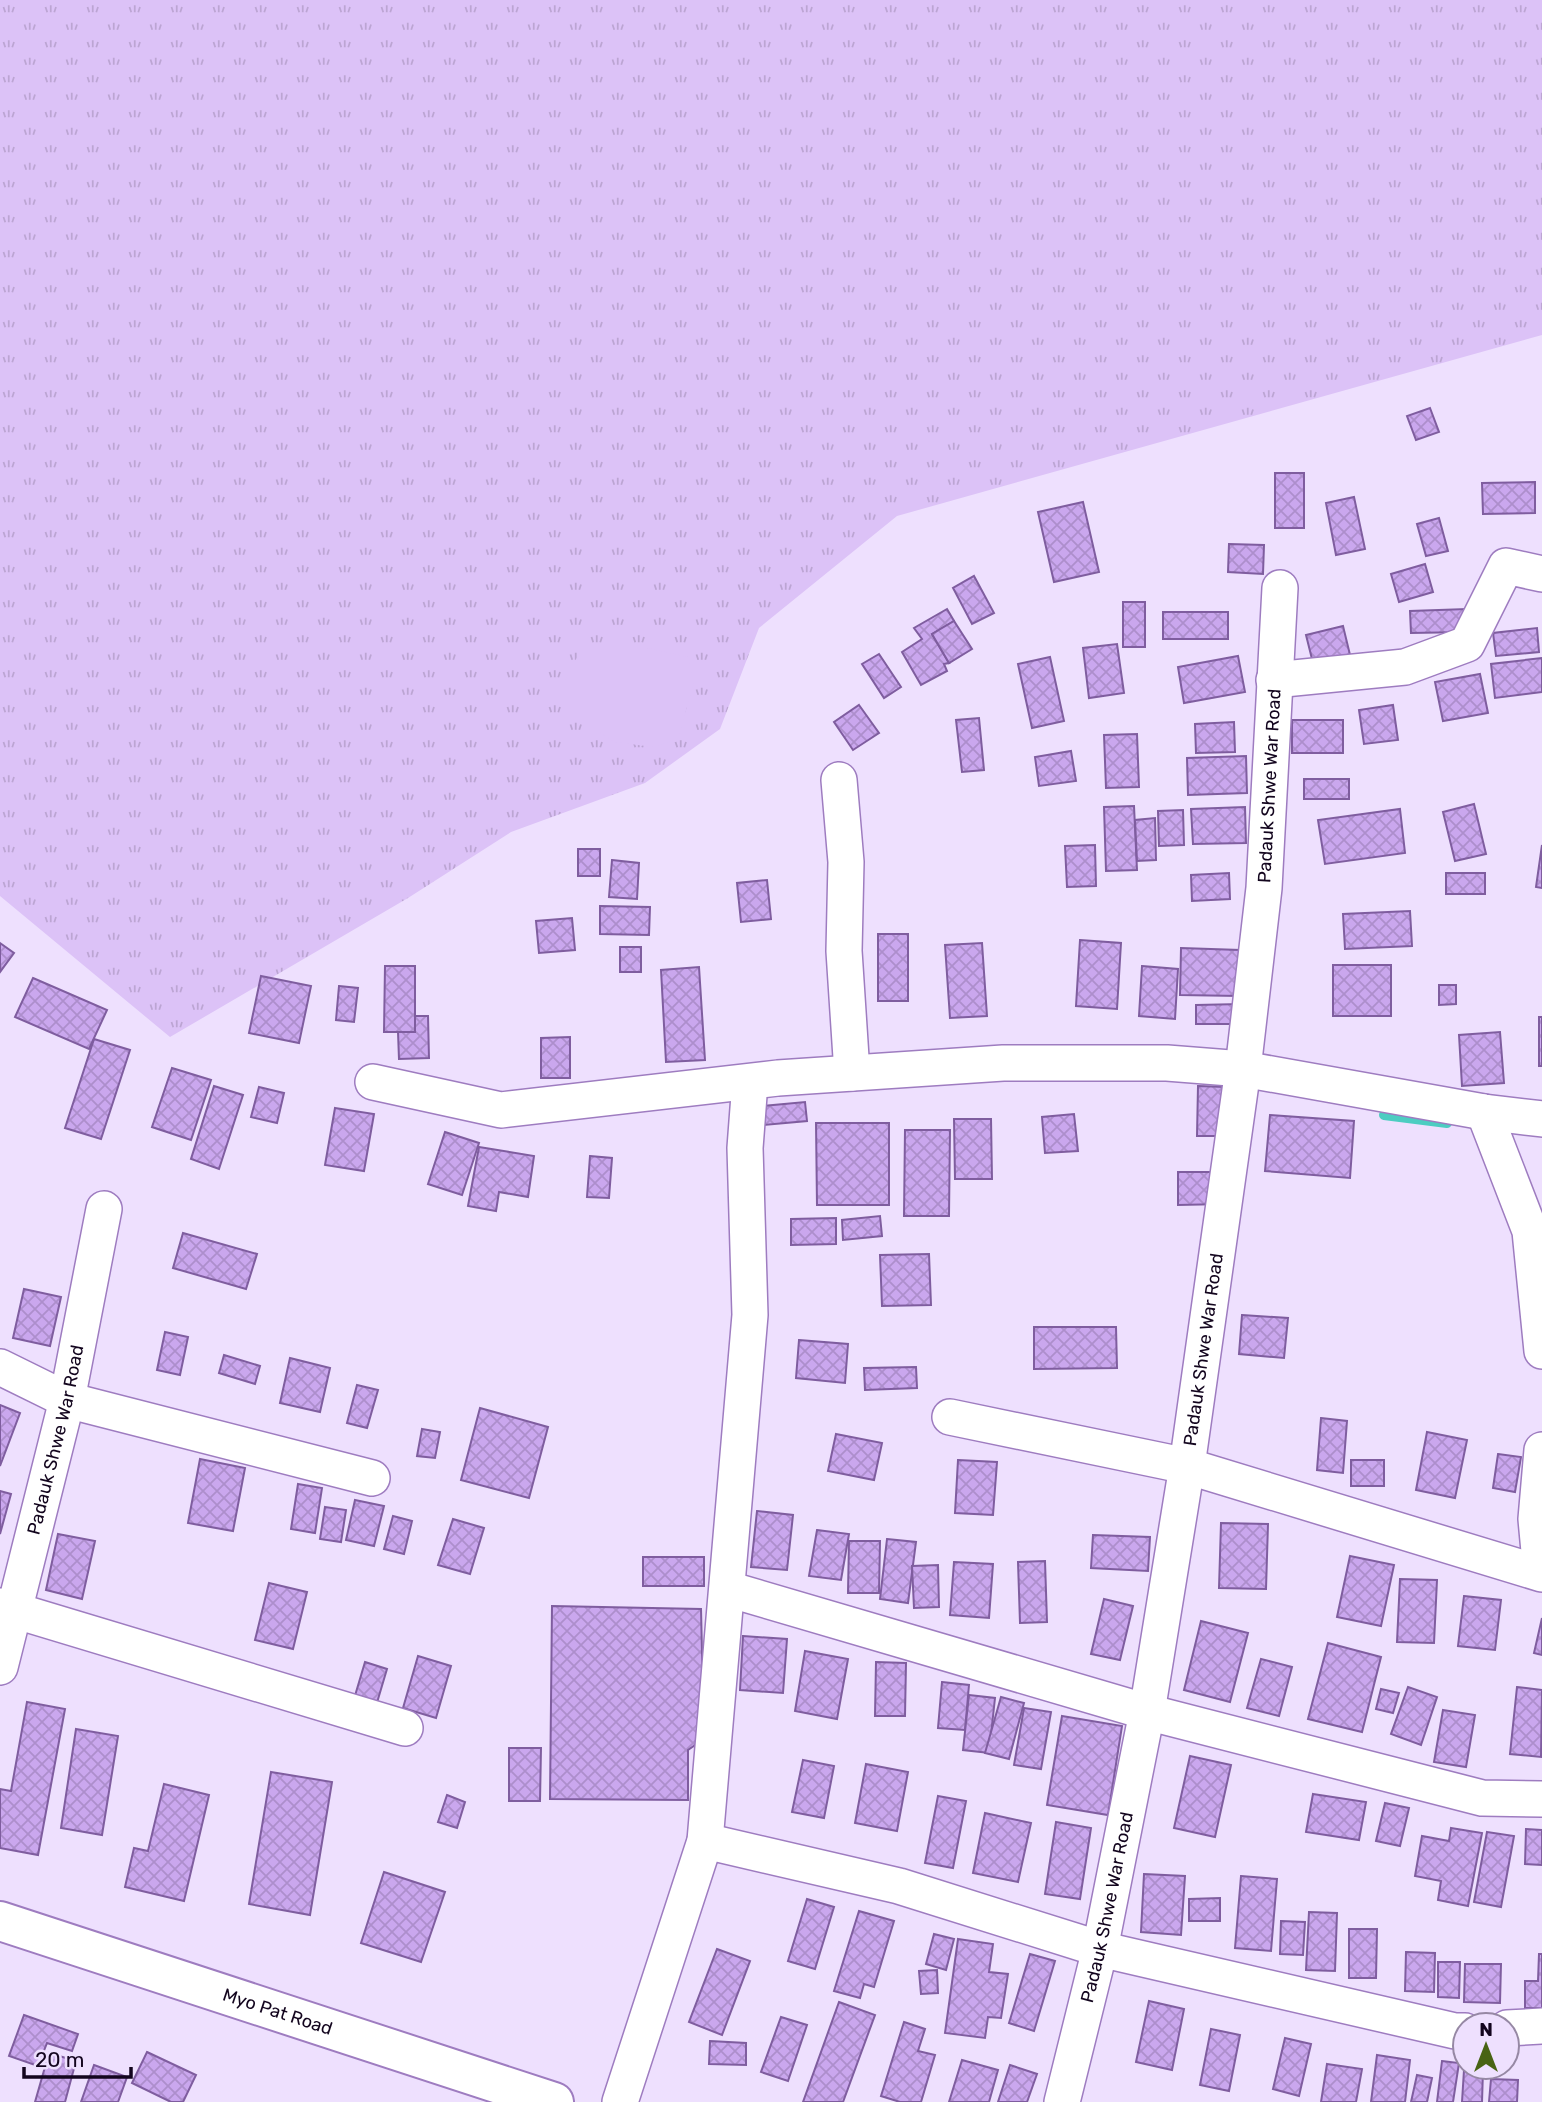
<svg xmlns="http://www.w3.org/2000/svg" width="1542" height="2102" viewBox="0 0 1542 2102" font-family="Rubik,sans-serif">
<defs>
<pattern id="grass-tufts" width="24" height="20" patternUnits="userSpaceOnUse" patternTransform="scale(1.75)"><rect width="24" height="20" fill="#dcc2f7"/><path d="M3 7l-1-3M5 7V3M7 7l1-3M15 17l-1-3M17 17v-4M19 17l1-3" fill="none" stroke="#bca5d3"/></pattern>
<pattern id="building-cross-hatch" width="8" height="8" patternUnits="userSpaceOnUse" patternTransform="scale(1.75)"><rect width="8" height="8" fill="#caa7ee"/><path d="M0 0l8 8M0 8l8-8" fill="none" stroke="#ad8ecc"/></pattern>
</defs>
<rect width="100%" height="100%" fill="#eee0fe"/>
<!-- grass -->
<polygon fill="url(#grass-tufts)" points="0,0 1542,0 1542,335 897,516 759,628 720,729 645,783 511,832 408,898 170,1037 0,896"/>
<!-- pitch -->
<polygon fill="#dcc2f7" points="582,648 647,648 688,657 694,682 678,739 653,747 615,742 597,731 562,686"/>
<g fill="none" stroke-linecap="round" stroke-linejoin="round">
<!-- stream -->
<polyline stroke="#4ccdc1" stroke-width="10" points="1384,1115 1447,1123"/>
</g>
<!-- building -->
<g fill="url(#building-cross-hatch)" stroke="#7f5d9f" stroke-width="2">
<polygon points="1430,408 1439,432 1416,440 1407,416"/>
<rect x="1275" y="473" width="29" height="55"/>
<polygon points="1535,482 1535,513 1483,514 1482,483"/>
<polygon points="1354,497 1365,549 1336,555 1326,503"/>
<polygon points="1083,502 1099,572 1054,582 1038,512"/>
<polygon points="1439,518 1448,551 1426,556 1417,524"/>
<polygon points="1229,544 1264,545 1263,574 1228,572"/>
<polygon points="1425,564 1433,592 1399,602 1391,574"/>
<polygon points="974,576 994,613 972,624 953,588"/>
<rect x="1123" y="602" width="22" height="45"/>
<polygon points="947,609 954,621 932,634 949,663 944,664 947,671 921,685 902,652 922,639 914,628"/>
<polygon points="1467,609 1467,632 1411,633 1410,611"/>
<rect x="1163" y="612" width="65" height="27"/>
<polygon points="954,621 972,649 949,663 932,634"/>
<polygon points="1343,626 1351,659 1314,667 1306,635"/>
<polygon points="1537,628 1539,652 1496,656 1493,633"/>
<polygon points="1117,644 1124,693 1089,698 1083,648"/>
<polygon points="879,654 901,687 884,698 862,664"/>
<polygon points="1238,656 1245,692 1184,703 1178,667"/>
<polygon points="1050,657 1064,721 1032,728 1018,664"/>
<polygon points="1542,658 1542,692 1495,698 1491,664"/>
<polygon points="1480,674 1488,713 1443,721 1435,682"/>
<polygon points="859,705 879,733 853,750 834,722"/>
<polygon points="1393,705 1398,740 1364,744 1359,710"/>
<polygon points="979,718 984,770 962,772 956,720"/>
<rect x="1292" y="720" width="51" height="33"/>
<polygon points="1234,722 1235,752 1196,753 1195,724"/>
<polygon points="1137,734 1139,787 1106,788 1104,735"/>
<polygon points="1071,751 1076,781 1039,786 1035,757"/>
<polygon points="1246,756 1247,793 1188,795 1187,758"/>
<rect x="1304" y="779" width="45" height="20"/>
<polygon points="1474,804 1486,854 1455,861 1443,812"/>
<polygon points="1134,806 1137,870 1106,871 1104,807"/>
<polygon points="1245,807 1246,843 1193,844 1191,809"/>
<polygon points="1400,809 1405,853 1325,864 1318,820"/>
<polygon points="1183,810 1184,845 1159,846 1158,811"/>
<polygon points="1155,818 1156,860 1137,861 1135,820"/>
<polygon points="1095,845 1096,886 1067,887 1065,846"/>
<polygon points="1542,845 1542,888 1536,887"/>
<rect x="578" y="849" width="22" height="27"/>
<polygon points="612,860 639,863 637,899 609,897"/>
<polygon points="1229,873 1230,899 1192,901 1191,875"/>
<rect x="1446" y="873" width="39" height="21"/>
<polygon points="767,880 771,919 741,922 737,883"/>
<polygon points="600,906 650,907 649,935 600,934"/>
<polygon points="1410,911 1412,946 1345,949 1343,914"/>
<polygon points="572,918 575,950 539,953 536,921"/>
<rect x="878" y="934" width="30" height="67"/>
<polygon points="1080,940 1121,943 1117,1009 1076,1006"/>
<polygon points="0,943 14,953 0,972"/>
<polygon points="982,943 987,1016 950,1018 945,945"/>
<rect x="620" y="947" width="21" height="25"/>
<polygon points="1181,948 1240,950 1239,996 1180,995"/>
<rect x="1333" y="965" width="58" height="51"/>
<polygon points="385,966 415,966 415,1032 384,1032"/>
<polygon points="1142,966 1178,969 1175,1019 1139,1016"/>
<polygon points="699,967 705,1060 666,1062 661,970"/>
<polygon points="261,976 311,986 299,1043 249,1033"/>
<polygon points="33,978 107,1010 89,1049 15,1017"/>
<polygon points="1439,985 1456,985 1456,1004 1439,1005"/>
<polygon points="339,986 358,988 354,1022 336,1020"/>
<polygon points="1241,1004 1241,1024 1196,1024 1196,1005"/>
<polygon points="415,1016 428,1016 429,1058 399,1059 398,1032 415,1032"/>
<rect x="1539" y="1017" width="3" height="49"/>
<polygon points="1500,1032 1504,1083 1462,1086 1459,1035"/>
<polygon points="570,1037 570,1078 541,1078 541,1038"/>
<polygon points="94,1039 130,1050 101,1139 65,1128"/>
<polygon points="172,1068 211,1080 191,1140 152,1127"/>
<polygon points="214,1086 243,1095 219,1169 191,1159"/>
<polygon points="1198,1086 1226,1087 1226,1136 1197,1136"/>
<polygon points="259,1087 284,1093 277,1123 251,1117"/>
<polygon points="805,1102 807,1121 764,1125 763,1106"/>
<polygon points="335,1108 374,1114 364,1171 325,1165"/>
<polygon points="1074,1114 1078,1151 1045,1153 1042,1117"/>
<polygon points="1270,1115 1354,1121 1350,1178 1265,1171"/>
<polygon points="954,1119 991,1119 992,1179 955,1179"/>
<polygon points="816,1123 889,1123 889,1205 817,1205"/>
<polygon points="905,1130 950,1130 949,1216 904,1216"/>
<polygon points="445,1132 479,1143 462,1195 428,1184"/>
<polygon points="479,1147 534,1156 528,1197 499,1192 496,1211 468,1206"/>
<polygon points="590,1156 612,1158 609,1198 587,1197"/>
<polygon points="1178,1172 1224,1172 1224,1204 1178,1205"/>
<polygon points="880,1216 882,1236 843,1240 842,1220"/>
<polygon points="836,1218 836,1244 791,1245 791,1219"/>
<polygon points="183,1233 257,1254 246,1289 173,1268"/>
<polygon points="929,1254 931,1305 882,1306 880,1255"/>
<polygon points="24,1289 61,1297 50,1346 13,1338"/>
<polygon points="1242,1315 1288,1318 1284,1358 1239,1354"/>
<polygon points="1034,1327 1116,1327 1117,1368 1034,1369"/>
<polygon points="165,1332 188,1337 180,1375 157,1370"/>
<polygon points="799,1340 848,1344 845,1383 796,1378"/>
<polygon points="224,1355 260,1366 255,1384 219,1373"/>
<polygon points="290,1358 330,1368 320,1412 280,1403"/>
<polygon points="916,1367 917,1388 865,1390 864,1368"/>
<polygon points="357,1385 378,1390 367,1428 347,1423"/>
<polygon points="0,1405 20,1413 0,1466"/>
<polygon points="480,1408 548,1427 529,1498 461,1480"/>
<polygon points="1321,1418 1347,1421 1343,1473 1317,1470"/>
<polygon points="422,1429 440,1432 435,1458 417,1456"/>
<polygon points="1427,1432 1467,1440 1455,1498 1416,1490"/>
<polygon points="836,1434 882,1443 874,1480 828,1471"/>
<polygon points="1498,1454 1521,1457 1515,1492 1493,1488"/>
<polygon points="200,1459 245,1468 233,1531 188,1523"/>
<polygon points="958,1460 997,1462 993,1515 955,1513"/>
<rect x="1351" y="1460" width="33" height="26"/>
<polygon points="298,1484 322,1488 315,1533 291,1529"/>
<polygon points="0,1491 11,1494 0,1534"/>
<polygon points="355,1500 384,1506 374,1546 346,1540"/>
<polygon points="325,1507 346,1510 341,1542 320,1539"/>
<polygon points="757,1511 793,1515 787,1570 751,1567"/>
<polygon points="393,1516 412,1521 404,1554 384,1549"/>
<polygon points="453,1519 484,1528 470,1574 438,1565"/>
<polygon points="1221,1523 1268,1524 1266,1589 1219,1588"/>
<polygon points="817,1530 849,1534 841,1580 809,1576"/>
<polygon points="58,1534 95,1541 82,1599 46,1590"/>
<polygon points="1093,1535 1150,1537 1148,1571 1091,1568"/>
<polygon points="887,1539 916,1542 908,1603 880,1599"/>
<polygon points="849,1541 880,1541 879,1593 848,1593"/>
<polygon points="1350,1556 1394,1565 1381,1626 1337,1617"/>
<rect x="643" y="1557" width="61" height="29"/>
<polygon points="1045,1561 1047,1622 1020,1623 1018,1562"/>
<polygon points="954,1562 993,1564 989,1618 950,1615"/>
<polygon points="938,1565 939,1607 914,1608 912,1566"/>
<polygon points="1400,1579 1437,1580 1434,1643 1397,1642"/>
<polygon points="269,1583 307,1592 293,1649 255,1640"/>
<polygon points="1464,1596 1501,1600 1495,1650 1458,1646"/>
<polygon points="1104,1599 1133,1606 1120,1660 1091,1654"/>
<polygon points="552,1606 701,1609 704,1739 688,1750 688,1800 550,1799"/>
<polygon points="1542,1618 1542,1655 1534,1653"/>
<polygon points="1201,1621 1248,1633 1230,1702 1184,1690"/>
<polygon points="743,1636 787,1639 783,1693 740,1690"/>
<polygon points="1328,1643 1381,1657 1362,1732 1308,1719"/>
<polygon points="805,1651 848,1659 837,1719 795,1711"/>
<polygon points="418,1656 451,1666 436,1718 403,1708"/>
<polygon points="1261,1659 1292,1667 1279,1716 1247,1708"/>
<polygon points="365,1662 387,1669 376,1706 354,1699"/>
<polygon points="876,1662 906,1663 905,1716 875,1716"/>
<polygon points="942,1682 969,1685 965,1730 938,1728"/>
<polygon points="1408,1687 1437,1697 1421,1745 1391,1734"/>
<polygon points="1517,1687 1542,1690 1541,1757 1510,1754"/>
<polygon points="1381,1689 1399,1693 1393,1713 1376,1709"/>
<polygon points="969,1695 995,1698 989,1753 963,1750"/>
<polygon points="1001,1697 1024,1703 1009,1759 985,1753"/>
<polygon points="27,1702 65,1709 38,1855 0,1848 0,1789 11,1791"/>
<polygon points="1024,1708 1051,1712 1041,1769 1014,1765"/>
<polygon points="1443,1710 1475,1715 1466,1767 1434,1762"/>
<polygon points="1062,1716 1122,1726 1108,1815 1047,1805"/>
<polygon points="76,1729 118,1736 102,1835 61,1828"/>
<polygon points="509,1748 541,1748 540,1801 509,1801"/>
<polygon points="1190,1756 1231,1765 1215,1837 1174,1828"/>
<polygon points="803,1760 834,1766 824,1818 792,1812"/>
<polygon points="866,1764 908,1772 897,1831 855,1823"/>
<polygon points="271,1772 332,1782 310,1915 249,1904"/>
<polygon points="164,1784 209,1795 184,1901 125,1887 134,1848 148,1851"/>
<polygon points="1313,1794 1366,1802 1359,1840 1306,1832"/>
<polygon points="447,1795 465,1802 457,1828 438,1822"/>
<polygon points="938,1796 966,1801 953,1868 925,1863"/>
<polygon points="1385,1803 1409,1808 1400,1846 1376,1841"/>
<polygon points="985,1813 1031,1823 1018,1882 973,1873"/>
<polygon points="1056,1822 1091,1828 1080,1899 1045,1894"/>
<polygon points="1451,1828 1482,1833 1468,1906 1438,1900 1441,1881 1415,1876 1422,1836 1449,1841"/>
<polygon points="1526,1829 1542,1830 1542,1865 1525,1864"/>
<polygon points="1487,1832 1514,1836 1501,1907 1474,1902"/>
<polygon points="384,1872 445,1892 421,1962 361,1943"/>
<polygon points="1144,1874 1185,1876 1181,1935 1141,1932"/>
<polygon points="1241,1876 1277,1879 1271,1951 1235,1948"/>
<polygon points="1220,1898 1220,1921 1189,1921 1189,1899"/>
<polygon points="807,1899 834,1907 815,1969 788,1961"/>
<polygon points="859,1911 894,1921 874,1987 864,1984 860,1998 834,1991"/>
<polygon points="1309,1912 1337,1913 1335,1971 1306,1970"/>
<polygon points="1281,1921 1305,1922 1303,1955 1280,1954"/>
<polygon points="1349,1929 1377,1929 1376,1978 1349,1978"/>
<polygon points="934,1934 954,1939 946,1970 926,1964"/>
<polygon points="958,1939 993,1944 989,1972 1008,1974 1001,2018 988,2017 985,2038 945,2033"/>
<polygon points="717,1949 750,1961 722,2035 689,2022"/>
<polygon points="1406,1952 1435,1953 1434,1992 1405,1991"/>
<polygon points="1030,1954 1055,1961 1034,2031 1009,2023"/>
<polygon points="1539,1954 1542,1954 1542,2008 1525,2008 1525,1981 1538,1981"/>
<polygon points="1438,1962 1460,1962 1459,1998 1438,1997"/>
<polygon points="1465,1964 1501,1964 1500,2003 1464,2002"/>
<polygon points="937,1970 938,1993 921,1994 919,1971"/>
<polygon points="1149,2001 1184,2009 1172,2070 1136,2062"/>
<polygon points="839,2002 875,2015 843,2102 803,2102"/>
<polygon points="24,2015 78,2034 72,2051 47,2043 38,2066 9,2056"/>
<polygon points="781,2017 807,2025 788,2081 761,2072"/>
<polygon points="904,2022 925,2029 918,2051 935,2055 921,2102 900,2102 881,2096"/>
<polygon points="1211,2029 1240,2035 1229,2091 1200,2085"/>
<polygon points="1285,2038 1311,2044 1299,2096 1273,2089"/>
<polygon points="710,2041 746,2043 746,2065 709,2064"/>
<polygon points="147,2052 196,2075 183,2102 171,2102 132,2083"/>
<polygon points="49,2053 76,2061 65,2102 35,2102"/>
<polygon points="1377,2055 1410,2060 1405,2102 1371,2102"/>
<polygon points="962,2060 998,2070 989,2102 949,2102"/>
<polygon points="1442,2061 1459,2063 1453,2102 1437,2102"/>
<polygon points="1327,2064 1362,2069 1356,2102 1321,2102"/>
<polygon points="94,2065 127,2077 118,2102 81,2102"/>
<polygon points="1010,2065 1037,2074 1027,2102 998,2102"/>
<polygon points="1464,2070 1483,2070 1482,2102 1462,2102"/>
<polygon points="1417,2075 1432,2078 1427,2102 1411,2102"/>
<polygon points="1491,2079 1518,2080 1517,2102 1489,2102"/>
</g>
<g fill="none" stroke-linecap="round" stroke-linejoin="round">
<!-- minor casing -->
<g stroke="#9e7cc0" stroke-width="38">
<g id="minor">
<polyline points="1274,680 1405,667 1467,644 1506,566 1542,574"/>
<polyline points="839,780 846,862 844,951 852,1073"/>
<polyline points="373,1082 501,1110 778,1078 1003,1063 1167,1063 1243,1069 1484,1112 1542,1119"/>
<polyline points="1484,1112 1530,1231 1542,1351"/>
<polyline points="0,1367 67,1400 372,1478"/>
<polyline points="950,1417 1187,1466 1542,1574"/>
<polyline points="1541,1573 1536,1519 1542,1450"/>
<polyline points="728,1589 1147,1712 1482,1798 1542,1799"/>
<polyline points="0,1606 405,1728"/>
<path id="s1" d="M 0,1667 L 67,1400 L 104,1209"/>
<polyline points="705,1841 899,1886 1100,1949 1455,2031 1465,2031"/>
<polyline points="1507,2028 1542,2026"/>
<polyline points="620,2102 705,1841 750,1315 745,1148 750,1082"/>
<path id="s2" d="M 1062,2102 L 1100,1949 L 1147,1712 L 1187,1466 L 1243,1069 L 1264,888 L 1280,588"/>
</g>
</g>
<!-- secondary casing -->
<g stroke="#9e7cc0" stroke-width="42">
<g id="secondary">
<path id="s3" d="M 0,1921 L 554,2102"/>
</g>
</g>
<!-- minor -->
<use href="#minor" stroke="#fff" stroke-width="35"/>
<!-- secondary -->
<use href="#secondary" stroke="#fff" stroke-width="38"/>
</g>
<g text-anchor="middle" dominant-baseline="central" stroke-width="7" stroke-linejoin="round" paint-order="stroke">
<!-- street labels -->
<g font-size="18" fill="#13051e" stroke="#eee0fe">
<text stroke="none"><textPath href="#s2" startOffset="1334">Padauk Shwe War Road</textPath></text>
<text stroke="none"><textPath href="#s2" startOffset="766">Padauk Shwe War Road</textPath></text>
<text stroke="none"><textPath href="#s1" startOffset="234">Padauk Shwe War Road</textPath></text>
<text stroke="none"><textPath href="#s2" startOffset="200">Padauk Shwe War Road</textPath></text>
<text stroke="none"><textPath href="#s3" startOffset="292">Myo Pat Road</textPath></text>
</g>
</g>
<!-- north arrow -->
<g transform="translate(1486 2046)"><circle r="33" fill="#eee0fe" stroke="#9688a4" stroke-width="2"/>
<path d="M0-5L12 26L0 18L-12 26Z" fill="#486313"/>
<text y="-10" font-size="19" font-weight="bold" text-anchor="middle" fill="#13051e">N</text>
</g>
<!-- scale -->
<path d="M24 2067v10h107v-10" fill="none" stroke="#13051e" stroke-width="3.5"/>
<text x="35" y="2067" font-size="21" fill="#13051e" stroke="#eee0fe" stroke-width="5" paint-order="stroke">20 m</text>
</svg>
